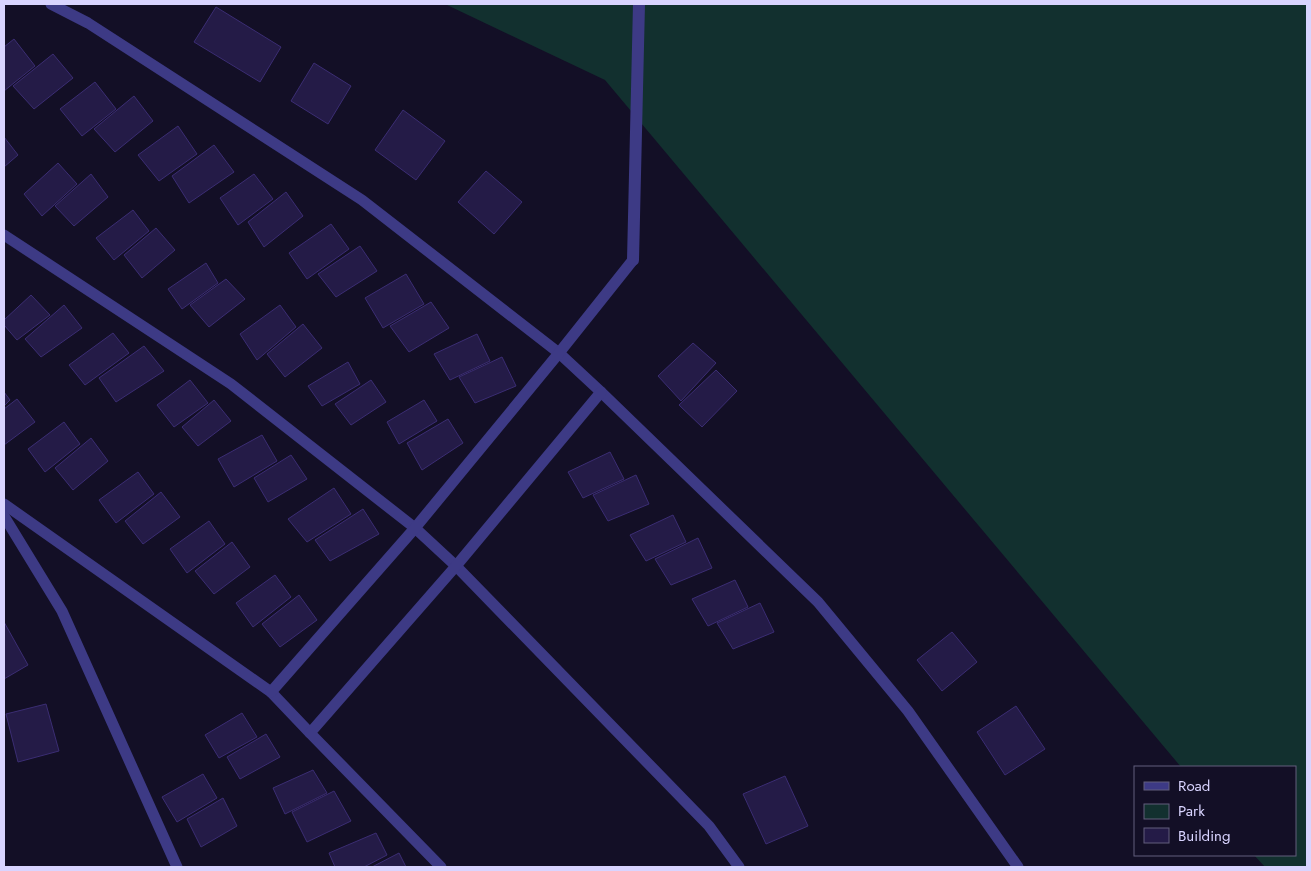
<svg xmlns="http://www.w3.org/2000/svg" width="1311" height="871" viewBox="0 0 1311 871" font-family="Jost,sans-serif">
<rect width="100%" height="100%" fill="#130f26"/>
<!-- green -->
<polygon fill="#12302f" points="445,4 1307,4 1307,867 1265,867 1254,855 1295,855 1295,767 1181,767 605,80"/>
<!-- building -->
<g fill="#241b47" stroke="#3b2d73">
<polygon points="216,7 281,47 260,82 194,42"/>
<polygon points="14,39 35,66 4,91 4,47"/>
<polygon points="53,54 73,78 34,109 13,86"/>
<polygon points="314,63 351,86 328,124 291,101"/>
<polygon points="95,82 116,109 82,136 60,109"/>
<polygon points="134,96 153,121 115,152 94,129"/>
<polygon points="403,110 445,141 416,180 375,150"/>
<polygon points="178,126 197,154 159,181 138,155"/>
<polygon points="4,137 18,155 4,167"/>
<polygon points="214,145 234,172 189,203 172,176"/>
<polygon points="58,163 77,184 42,216 24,194"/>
<polygon points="486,171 522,202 494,234 458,202"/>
<polygon points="91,174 108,197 74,226 55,206"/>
<polygon points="254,174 273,199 238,225 220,198"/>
<polygon points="286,192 303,216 264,247 248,222"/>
<polygon points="133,210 149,231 114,260 96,238"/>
<polygon points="331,224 349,249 307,279 289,253"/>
<polygon points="156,228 175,250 142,278 124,255"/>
<polygon points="360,246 377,271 336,297 318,274"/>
<polygon points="206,263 218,283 182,309 168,289"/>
<polygon points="406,274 424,304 383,328 365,298"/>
<polygon points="226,279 245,299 209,327 190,305"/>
<polygon points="31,295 50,315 17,340 4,325 4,320"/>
<polygon points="431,302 449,328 409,352 390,326"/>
<polygon points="64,305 82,328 41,357 25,339"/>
<polygon points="280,305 296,327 257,360 240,334"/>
<polygon points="303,324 322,348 285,377 267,354"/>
<polygon points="113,333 129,353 85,385 69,365"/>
<polygon points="477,334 490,361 450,380 434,354"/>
<polygon points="693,343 716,363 681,401 658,376"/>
<polygon points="144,346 164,371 116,402 99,378"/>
<polygon points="502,357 516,386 475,403 459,377"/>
<polygon points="348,362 360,384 322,406 308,386"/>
<polygon points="716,370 737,391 702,427 679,405"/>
<polygon points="190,380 208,403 174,427 157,405"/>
<polygon points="371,380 386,402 351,425 335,404"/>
<polygon points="4,392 10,400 4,406"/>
<polygon points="17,399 35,422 4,445 4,409"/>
<polygon points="214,400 231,421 198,446 182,427"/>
<polygon points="424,400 437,421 399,444 387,422"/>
<polygon points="448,419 463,443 422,470 407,443"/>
<polygon points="64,422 80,444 45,472 28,449"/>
<polygon points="262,435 277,461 234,487 218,459"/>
<polygon points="91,438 108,461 73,490 55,468"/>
<polygon points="610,452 624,479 583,498 568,472"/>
<polygon points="291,455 307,479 268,502 254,478"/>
<polygon points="138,472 154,494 116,523 99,500"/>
<polygon points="636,475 649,504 608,521 593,495"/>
<polygon points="334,488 351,514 307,542 288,519"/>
<polygon points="161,492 180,517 143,544 125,521"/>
<polygon points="363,509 379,534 330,561 315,540"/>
<polygon points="673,515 686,542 646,561 630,535"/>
<polygon points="209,521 225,544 187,573 170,549"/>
<polygon points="698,538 712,568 671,585 655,559"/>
<polygon points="232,542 250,567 214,594 195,571"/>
<polygon points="275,575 291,597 253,627 236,603"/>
<polygon points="735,580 748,607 708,626 692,599"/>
<polygon points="299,595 317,620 280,647 262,624"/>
<polygon points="760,603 774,632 733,649 717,623"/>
<polygon points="4,622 28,665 4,679"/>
<polygon points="952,632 977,662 942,691 917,660"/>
<polygon points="46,704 59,751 18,762 6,714"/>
<polygon points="1016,706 1045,749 1005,775 977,732"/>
<polygon points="242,713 257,737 219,758 205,735"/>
<polygon points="266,734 280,757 240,779 227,757"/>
<polygon points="313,770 327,793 285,814 273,788"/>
<polygon points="203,774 217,798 177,822 162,797"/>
<polygon points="785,776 808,826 766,844 743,794"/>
<polygon points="334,791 351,821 307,842 292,812"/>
<polygon points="223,798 237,826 201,847 187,819"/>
<polygon points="376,833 387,855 364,867 335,867 329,853"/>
<polygon points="399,853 406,867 372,867"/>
</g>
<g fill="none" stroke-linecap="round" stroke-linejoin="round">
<!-- service -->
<g stroke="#3d3a85" stroke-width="11">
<polyline points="51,4 88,23 362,200 559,353 601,392 818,602 908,711 1018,867"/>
<polyline points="4,235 231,384 415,528 456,566 709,826 739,867"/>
<polyline points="4,504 271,692 310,733"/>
<polyline points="4,516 62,611 177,867"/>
<polyline points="271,692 415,528 559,353 633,260"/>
<polyline points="441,867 310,733 456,566 601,392"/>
</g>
<!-- minor -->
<polyline stroke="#3d3a85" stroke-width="12" points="633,260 639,4"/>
</g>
<!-- border -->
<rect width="1311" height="871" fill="none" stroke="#d9d4ff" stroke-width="10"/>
<!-- legend -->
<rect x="1134" y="766" width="162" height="90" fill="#130f26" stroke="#625e7d"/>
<rect x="1144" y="782" width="25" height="8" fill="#3d3a85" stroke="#625e7d"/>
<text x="1178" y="791" font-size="15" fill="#d9d4ff">Road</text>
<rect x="1144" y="804" width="25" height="15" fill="#12302f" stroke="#625e7d"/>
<text x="1178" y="816" font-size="15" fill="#d9d4ff">Park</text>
<rect x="1144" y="828" width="25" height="15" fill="#241b47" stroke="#625e7d"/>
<text x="1178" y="841" font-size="15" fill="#d9d4ff">Building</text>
</svg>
